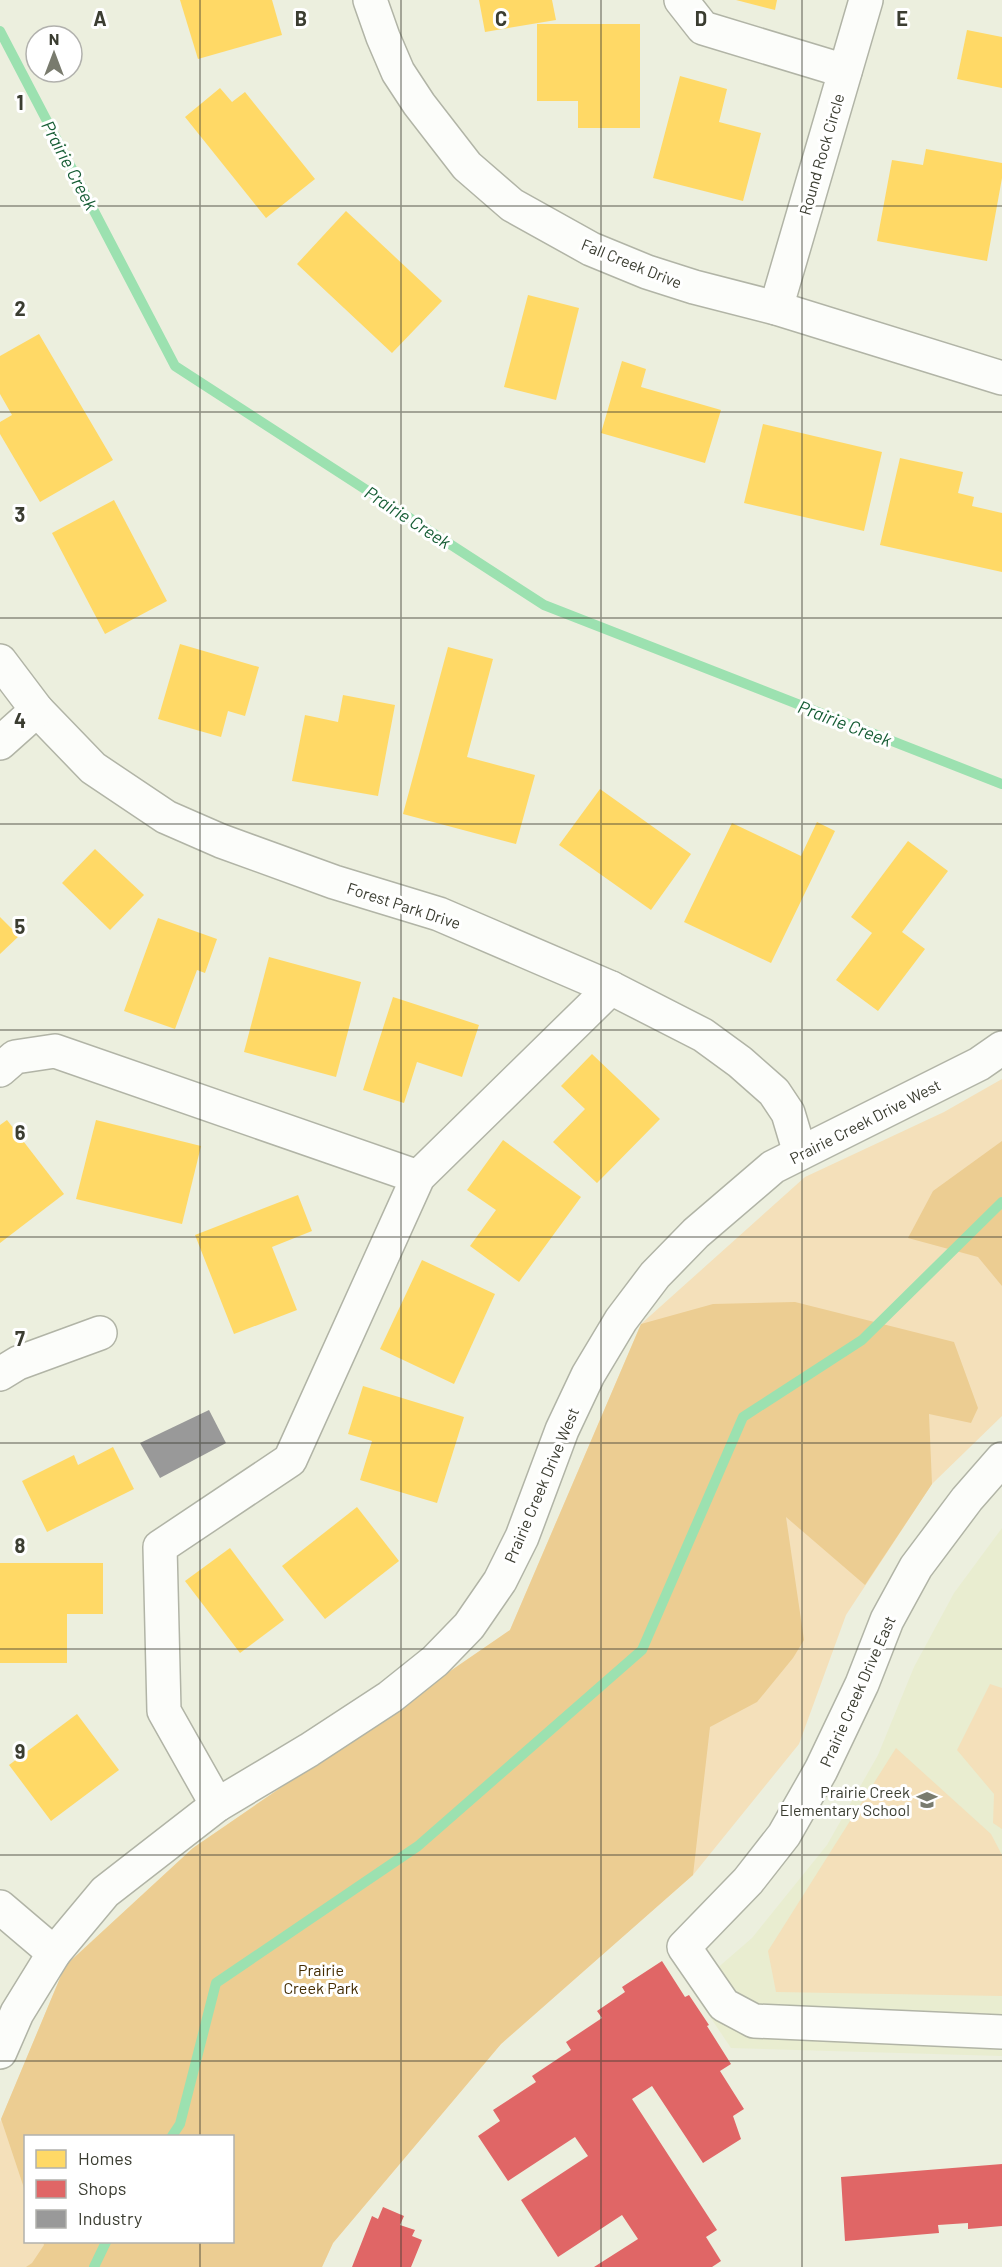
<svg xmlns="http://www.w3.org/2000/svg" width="1002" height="2267" viewBox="0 0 1002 2267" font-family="Barlow,sans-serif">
<rect width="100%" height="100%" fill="#ecefde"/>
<!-- built -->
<polygon fill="#e9edd0" points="1002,1528 1002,2056 731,2048 692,1990 752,1938 827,1845 878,1755 914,1667 954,1593"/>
<!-- green -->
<g fill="#f4e0ba" fill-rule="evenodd">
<path d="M 1002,1079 L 1002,1416 L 932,1484 L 846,1615 L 799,1744 L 693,1875 L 501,2044 L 333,2243 L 322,2267 L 0,2267 L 0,2122 L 65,1966 L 193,1848 L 510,1630 L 641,1324 L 805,1177 L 944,1112 ZM 26,2136 L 232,2136 L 232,2242 L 26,2242 Z"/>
<polygon points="990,1684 1002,1688 1002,1829 993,1823 994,1794 957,1750"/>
<polygon points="896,1748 991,1834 1002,1855 1002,1996 776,1992 768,1951"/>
</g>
<!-- forest -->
<g fill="#eccd92">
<polygon points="1002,1141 1002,1286 978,1257 908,1238 933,1191"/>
<polygon points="795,1302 954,1342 978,1408 971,1423 929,1414 932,1484 865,1585 786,1517 804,1640 793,1658 757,1702 710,1727 693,1875 501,2044 333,2243 322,2267 26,2267 32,2263 44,2245 43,2242 232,2242 232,2136 26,2136 25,2191 1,2119 65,1966 193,1848 510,1630 641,1324 713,1304"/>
</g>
<!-- homes -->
<g fill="#ffd966">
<polygon points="180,0 272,0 282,35 198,59"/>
<polygon points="479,0 552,0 556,20 485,32"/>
<polygon points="736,0 777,0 775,10"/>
<polygon points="537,24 640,24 640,128 578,128 578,101 537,101"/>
<polygon points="967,30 1002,37 1002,88 957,79"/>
<polygon points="680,76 727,89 719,122 761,133 743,201 653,178"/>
<polygon points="220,88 232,102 245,92 315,179 266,218 185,117"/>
<polygon points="926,149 1002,163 1002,178 987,261 877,241 892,160 923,165"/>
<polygon points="346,211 442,301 392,353 297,264"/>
<polygon points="528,295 579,308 556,400 504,387"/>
<polygon points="39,334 113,460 40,502 0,434 0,422 12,415 0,394 0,356"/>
<polygon points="622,361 646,369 641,387 721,410 705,463 601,433"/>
<polygon points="763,424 882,452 864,531 744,503"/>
<polygon points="900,458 963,472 958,493 974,497 972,506 1002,513 1002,572 880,545"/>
<polygon points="114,500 167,601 105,634 52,533"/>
<polygon points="180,644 259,667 245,716 228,711 221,737 158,719"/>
<polygon points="448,647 493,659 467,757 535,775 516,844 403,814"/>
<polygon points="343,695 395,705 378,796 292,781 305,715 338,722"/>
<polygon points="600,789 691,854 651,910 559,845"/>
<polygon points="817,822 835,831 771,963 684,922 732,823 801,856"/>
<polygon points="908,841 948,871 902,932 925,949 878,1011 836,980 872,933 851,917"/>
<polygon points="95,849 144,895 110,930 62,883"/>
<polygon points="0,917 19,936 0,954"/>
<polygon points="158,918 217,939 205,973 197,970 175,1029 124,1011"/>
<polygon points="269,957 361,982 336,1077 244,1052"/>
<polygon points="393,997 479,1025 462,1077 417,1062 404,1103 363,1090"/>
<polygon points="592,1054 660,1119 597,1183 553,1142 585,1109 561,1086"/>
<polygon points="7,1120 64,1194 0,1243 0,1125"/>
<polygon points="96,1120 201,1146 182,1224 76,1199"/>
<polygon points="503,1140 581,1197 519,1282 470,1246 496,1210 467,1190"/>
<polygon points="298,1195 312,1231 272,1247 297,1310 234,1334 195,1235"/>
<polygon points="422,1260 495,1294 454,1384 380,1349"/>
<polygon points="363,1386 464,1417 437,1503 360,1480 372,1441 348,1434"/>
<polygon points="113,1447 134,1489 47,1532 22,1481 74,1455 78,1465"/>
<polygon points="357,1507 399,1561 325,1619 282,1566"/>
<polygon points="230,1548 284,1620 240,1653 185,1581"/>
<polygon points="0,1563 103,1563 103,1614 67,1614 67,1663 0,1663"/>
<polygon points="77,1714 119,1770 51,1821 9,1765"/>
</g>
<!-- shops -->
<g fill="#e06666">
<polygon points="662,1961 685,1997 689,1995 709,2025 707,2026 731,2064 720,2071 744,2109 733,2116 741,2139 703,2163 652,2086 632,2099 717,2230 706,2237 721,2261 712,2267 594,2267 638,2239 622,2215 558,2257 521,2200 588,2156 575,2137 508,2181 478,2136 500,2121 493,2110 536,2082 532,2076 571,2050 566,2042 602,2018 597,2011 625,1992 622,1987"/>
<polygon points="1002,2164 1002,2226 968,2229 968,2223 938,2225 939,2233 845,2241 841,2177"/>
<polygon points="383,2207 404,2216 400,2225 415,2230 412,2236 422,2240 411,2267 352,2267 372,2216 378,2219"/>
</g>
<!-- industry -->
<polygon fill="#999" points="209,1410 226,1443 160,1478 140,1443"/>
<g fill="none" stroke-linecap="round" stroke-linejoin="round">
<!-- stream -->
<g stroke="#9ce1b0" stroke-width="10">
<polyline points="0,31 175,366 544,605 1002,784"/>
<polyline points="172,2136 180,2124 216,1983 418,1846 642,1650 743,1417 862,1340 1002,1202"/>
<polyline points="94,2267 106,2242"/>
</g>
<!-- minor casing -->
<g stroke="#b1b4a6" stroke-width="36">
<g id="minor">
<polyline points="370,0 383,37 398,72 419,104 467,166 512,205 591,249 647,272 694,287 776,308 1002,378"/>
<polyline points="681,0 703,28 845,71"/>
<polyline points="776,308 866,0"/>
<polyline points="0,661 37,710 93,768 166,817 221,841 334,882 439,914 611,988 703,1035 740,1062 774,1092 788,1113 800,1153"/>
<polyline points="0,743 37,710"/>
<polyline points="0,1070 15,1057 55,1051 418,1177"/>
<polyline points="0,1374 18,1363 100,1333"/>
<polyline points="1002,1459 967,1499 916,1567 887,1620 862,1684 821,1770 784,1835 748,1881 684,1947 724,2005 754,2021 1002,2032"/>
<polyline points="217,1805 164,1711 160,1547 290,1460 418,1177 611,988"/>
<polyline points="0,1907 54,1953"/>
<polyline points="0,2052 17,2013 54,1953 105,1892 217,1805 309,1750 390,1697 435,1661 469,1626 500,1581 522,1537 562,1430 588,1375 621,1320 655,1275 696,1233 773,1167 979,1064 1002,1048"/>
</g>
</g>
<!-- minor -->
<use href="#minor" stroke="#fcfdfa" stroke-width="33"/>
</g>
<!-- grid -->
<path fill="none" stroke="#3b3d31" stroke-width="1.5" stroke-opacity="0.55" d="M 200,0 L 200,2136M 401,0 L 401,2267M 601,0 L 601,2267M 802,0 L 802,2267M 0,206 L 1002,206M 0,412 L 1002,412M 0,618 L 1002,618M 0,824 L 1002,824M 0,1030 L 1002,1030M 0,1237 L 1002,1237M 0,1443 L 1002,1443M 0,1649 L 1002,1649M 0,1855 L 1002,1855M 0,2061 L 1002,2061M 200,2242 L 200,2267"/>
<!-- icons -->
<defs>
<g id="school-bare" transform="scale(1.62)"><path d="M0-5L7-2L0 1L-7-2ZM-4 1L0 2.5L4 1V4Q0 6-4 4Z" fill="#797b6e" stroke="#fff" stroke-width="2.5" paint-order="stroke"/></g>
</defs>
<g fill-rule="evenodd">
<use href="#school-bare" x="927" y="1800"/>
</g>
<g text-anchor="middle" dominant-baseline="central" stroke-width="6" stroke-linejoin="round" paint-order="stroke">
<!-- street labels -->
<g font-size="16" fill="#3b3d31" stroke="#fff">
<text transform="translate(821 154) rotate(-74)">Round Rock Circle</text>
<text transform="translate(632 263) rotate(22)">Fall Creek Drive</text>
<text transform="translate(404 905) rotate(18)">Forest Park Drive</text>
<text transform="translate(865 1121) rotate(-27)">Prairie Creek Drive West</text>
<text transform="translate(541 1485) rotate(-67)">Prairie Creek Drive West</text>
<text transform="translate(857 1691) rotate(-66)">Prairie Creek Drive East</text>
</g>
<!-- poi labels -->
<g font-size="16" fill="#3b3d31" stroke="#fff" text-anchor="end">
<text x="910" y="1791">Prairie Creek<tspan x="910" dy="18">Elementary School</tspan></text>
</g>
<!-- park labels -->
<g font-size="16" fill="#432c02" stroke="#fff">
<text x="321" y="1969">Prairie<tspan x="321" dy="18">Creek Park</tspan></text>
</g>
<!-- water labels -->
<g font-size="18" font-style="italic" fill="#165d35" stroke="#fff">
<text transform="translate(70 165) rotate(62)">Prairie Creek</text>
<text transform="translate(408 517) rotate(33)">Prairie Creek</text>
<text transform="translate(845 723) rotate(21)">Prairie Creek</text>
</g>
</g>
<g font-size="20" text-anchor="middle" font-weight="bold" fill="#3b3d31" stroke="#fff" stroke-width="6" stroke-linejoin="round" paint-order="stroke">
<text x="100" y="26">A</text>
<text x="301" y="26">B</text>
<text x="501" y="26">C</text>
<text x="701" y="26">D</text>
<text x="902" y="26">E</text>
<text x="20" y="110">1</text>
<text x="20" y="316">2</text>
<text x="20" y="522">3</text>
<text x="20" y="728">4</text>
<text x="20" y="934">5</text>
<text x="20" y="1140">6</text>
<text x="20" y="1346">7</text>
<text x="20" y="1553">8</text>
<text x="20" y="1759">9</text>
</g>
<!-- legend -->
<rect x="24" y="2135" width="210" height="108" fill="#ffffff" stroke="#b1b1ad" stroke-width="1.5"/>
<rect x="36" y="2150" width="30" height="18" fill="#ffd966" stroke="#b1b1ad" stroke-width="1.5"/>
<text x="78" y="2165" font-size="18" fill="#3b3d31">Homes</text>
<rect x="36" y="2180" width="30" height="18" fill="#e06666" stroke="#b1b1ad" stroke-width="1.5"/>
<text x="78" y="2195" font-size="18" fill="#3b3d31">Shops</text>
<rect x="36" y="2210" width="30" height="18" fill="#999999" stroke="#b1b1ad" stroke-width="1.5"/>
<text x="78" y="2225" font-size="18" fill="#3b3d31">Industry</text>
<!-- north arrow -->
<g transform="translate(54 54)"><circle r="28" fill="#ffffff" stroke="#b1b1ad" stroke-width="1.5"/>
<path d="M0-4.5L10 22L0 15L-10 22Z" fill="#797b6e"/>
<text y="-9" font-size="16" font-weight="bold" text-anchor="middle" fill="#3b3d31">N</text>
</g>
</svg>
